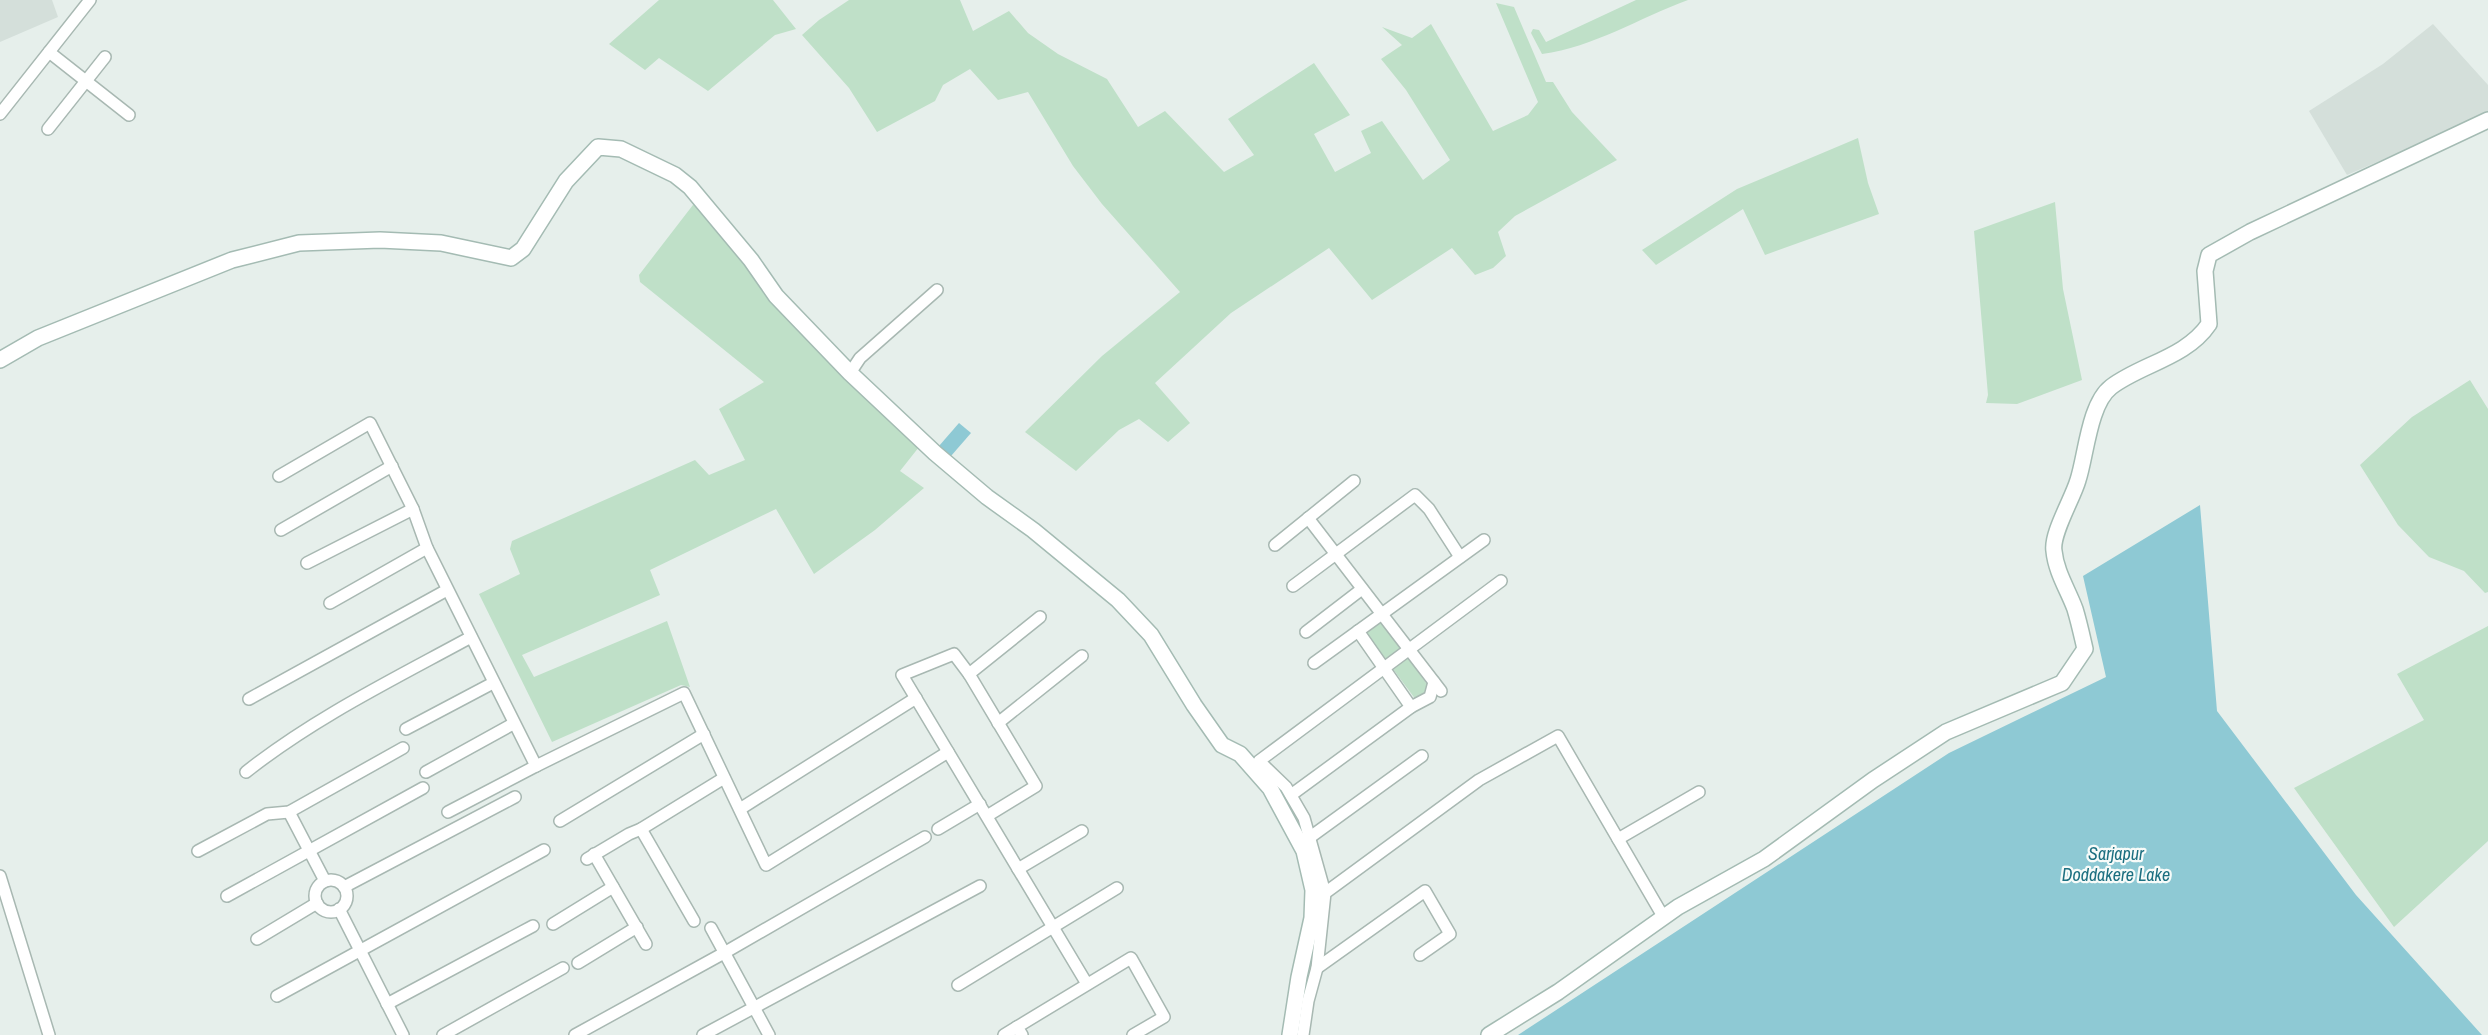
<svg xmlns="http://www.w3.org/2000/svg" width="2488" height="1035" viewBox="0 0 2488 1035" font-family="'Archivo Narrow',sans-serif">
<rect width="100%" height="100%" fill="#e6efeb"/>
<!-- built -->
<g fill="#d4dfda">
<polygon points="0,0 52,0 58,17 0,42"/>
<polygon points="2433,24 2488,85 2488,114 2347,175 2309,111 2383,64"/>
</g>
<!-- green -->
<g fill="#bfe0c8">
<polygon points="659,0 773,0 796,29 775,35 708,91 659,58 645,70 609,44"/>
<polygon points="849,0 960,0 973,31 1009,11 1028,33 1058,54 1107,79 1138,127 1165,111 1224,172 1254,155 1228,119 1314,63 1350,115 1314,134 1335,172 1371,153 1361,131 1382,121 1423,180 1450,160 1406,90 1381,59 1402,45 1382,27 1412,38 1431,24 1493,131 1528,115 1538,102 1496,3 1514,7 1546,82 1553,82 1572,112 1617,160 1515,216 1498,232 1506,256 1493,268 1475,275 1452,248 1372,300 1329,248 1231,313 1155,383 1190,423 1168,442 1139,419 1119,430 1076,471 1025,432 1102,356 1180,292 1102,204 1073,166 1028,92 998,100 970,69 943,85 935,101 877,132 849,88 802,35 819,20"/>
<path d="M 1636,0 L 1688,0 C 1639,18 1594,47 1542,54 L 1531,33 L 1533,29 L 1539,30 L 1546,42 Z"/>
<polygon points="1858,138 1868,183 1879,214 1765,255 1743,209 1656,265 1642,250 1737,189"/>
<polygon points="696,201 919,447 900,471 924,488 875,530 814,574 776,509 650,570 660,595 522,655 534,677 667,621 690,687 681,685 552,742 479,594 520,574 510,549 512,541 695,460 709,475 745,460 719,409 764,382 640,282 639,275"/>
<polygon points="2055,202 2063,289 2082,380 2017,404 1986,403 1988,395 1974,231"/>
<polygon points="2470,380 2488,409 2488,592 2485,593 2464,571 2429,557 2398,525 2360,465 2412,417"/>
<polygon points="1382,620 1403,650 1387,661 1365,632"/>
<polygon points="2488,626 2488,841 2394,927 2294,788 2424,720 2397,674"/>
<polygon points="1408,658 1434,694 1419,704 1393,669"/>
</g>
<!-- water -->
<g fill="#8ec9d4">
<polygon points="959,423 971,433 951,456 939,446"/>
<polygon points="2200,505 2217,711 2356,895 2482,1035 1518,1035 1949,753 2106,677 2083,576"/>
</g>
<g fill="none" stroke-linecap="round" stroke-linejoin="round">
<!-- street casing -->
<g stroke="#a8b8b2" stroke-width="14">
<g id="street">
<polyline points="49,52 129,115"/>
<polyline points="0,114 90,0"/>
<polyline points="48,129 105,57"/>
<polyline points="850,373 860,358 937,290"/>
<polyline points="279,476 370,423 413,509 427,548 536,766"/>
<polyline points="1308,518 1441,691"/>
<polyline points="281,530 392,466"/>
<polyline points="1275,545 1354,481"/>
<polyline points="307,563 413,509"/>
<polyline points="1293,586 1415,495 1429,509 1460,557"/>
<polyline points="330,603 427,548"/>
<polyline points="1358,631 1411,707"/>
<polyline points="1306,632 1362,589"/>
<polyline points="1314,663 1484,540"/>
<polyline points="969,674 1040,617"/>
<polyline points="249,699 447,590"/>
<polyline points="998,723 1082,656"/>
<polyline points="406,729 493,683"/>
<path d="M 246,772 C 314,718 394,679 471,637"/>
<polyline points="426,772 513,724"/>
<polyline points="1291,795 1411,707 1430,697 1434,682"/>
<polyline points="740,809 916,698"/>
<polyline points="289,812 325,881"/>
<polyline points="448,812 536,766 684,693 766,865 948,752"/>
<polyline points="987,816 1036,786 969,674 954,654 902,675 1087,984"/>
<polyline points="560,821 704,734"/>
<polyline points="641,829 694,921"/>
<polyline points="938,829 980,804"/>
<polyline points="1309,838 1422,756"/>
<polyline points="1618,839 1699,792"/>
<polyline points="198,851 267,814 289,812 403,748"/>
<polyline points="594,854 646,944"/>
<polyline points="587,859 629,834 641,829 724,778"/>
<polyline points="1018,869 1082,831"/>
<polyline points="0,876 49,1035"/>
<circle cx="331" cy="896" r="16"/>
<polyline points="344,887 515,797"/>
<polyline points="1325,893 1304,818 1286,787 1259,761 1501,581"/>
<polyline points="227,896 423,788"/>
<polyline points="339,909 403,1035"/>
<polyline points="553,924 613,887"/>
<polyline points="711,928 769,1035"/>
<polyline points="257,939 317,903"/>
<polyline points="578,963 637,927"/>
<polyline points="1317,968 1425,891 1450,934 1420,955"/>
<polyline points="958,985 1117,888"/>
<polyline points="277,996 544,850"/>
<polyline points="387,1004 533,926"/>
<polyline points="443,1035 563,968"/>
<polyline points="575,1035 724,953 925,837"/>
<polyline points="703,1035 980,886"/>
<polyline points="1004,1035 1017,1027"/>
<polyline points="1022,1035 1017,1027 1131,958 1164,1017 1133,1035"/>
<polyline points="1303,1035 1308,1001 1317,968 1325,893 1479,780 1558,736 1664,918"/>
</g>
</g>
<!-- secondary casing -->
<g stroke="#a4bbb3" stroke-width="18">
<g id="secondary">
<polyline points="0,360 38,338 232,260 299,243 380,240 441,243 511,258 523,249 566,181 598,147 621,149 675,175 690,187 751,260 776,296 850,373 935,453 987,497 1033,530 1118,600 1151,635 1194,705 1222,745 1240,754 1270,788 1304,851 1313,890 1312,918 1299,977 1290,1035"/>
<path d="M 1489,1035 L 1558,992 L 1678,907 L 1764,859 L 1873,780 L 1946,732 L 2062,683 L 2085,649 C 2082,636 2079,622 2075,609 C 2068,590 2056,572 2054,551 C 2051,534 2073,498 2078,480 C 2086,456 2089,404 2111,387 C 2141,364 2186,358 2209,324 L 2205,271 L 2209,255 L 2250,232 L 2488,120"/>
</g>
</g>
<!-- street -->
<use href="#street" stroke="#fff" stroke-width="11"/>
<!-- secondary -->
<use href="#secondary" stroke="#fff" stroke-width="15"/>
</g>
<g text-anchor="middle" dominant-baseline="central" stroke-width="4.5" stroke-linejoin="round" paint-order="stroke">
<!-- water labels -->
<g font-size="18" font-style="italic" fill="#1c6f80" stroke="#f7fbf9">
<text x="2116" y="853">Sarjapur<tspan x="2116" dy="21">Doddakere Lake</tspan></text>
</g>
</g>
</svg>
